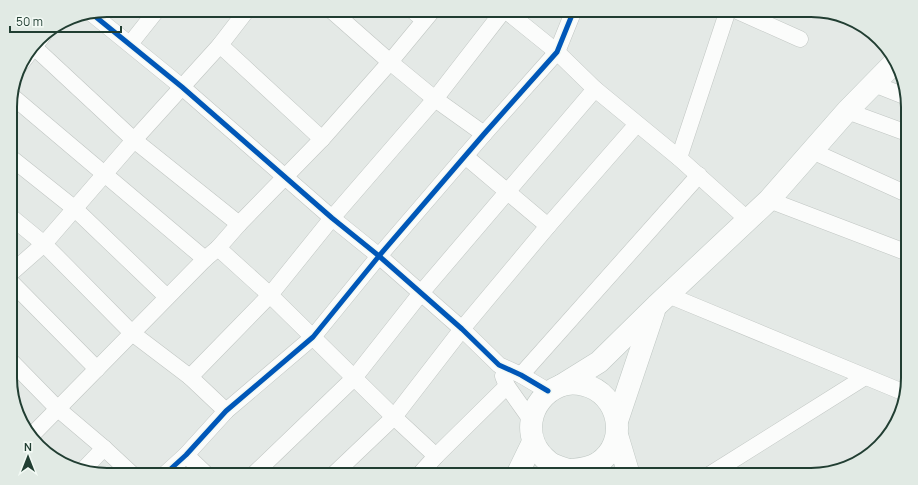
<svg xmlns="http://www.w3.org/2000/svg" width="918" height="485" viewBox="0 0 918 485" font-family="Manrope,sans-serif">
<rect width="100%" height="100%" fill="#e4e9e6"/>
<g fill="none" stroke-linecap="round" stroke-linejoin="round">
<!-- street casing -->
<g stroke="#c1c6c3" stroke-width="17">
<g id="street">
<polyline points="331,10 390,62 435,99 484,134"/>
<polyline points="412,10 424,20"/>
<polyline points="505,10 557,52 595,89 679,158 747,219"/>
<polyline points="735,10 800,39"/>
<polyline points="91,13 182,87 332,218 379,256 462,329 499,365 521,375 548,391"/>
<polyline points="130,44 157,10"/>
<polyline points="220,45 322,139"/>
<polyline points="34,47 134,140 239,224"/>
<polyline points="19,66 44,34"/>
<polyline points="874,84 907,97"/>
<polyline points="12,96 205,259"/>
<polyline points="847,111 907,133"/>
<polyline points="812,151 907,194"/>
<polyline points="465,156 548,226"/>
<polyline points="10,157 74,208 167,297"/>
<polyline points="679,158 728,10"/>
<polyline points="769,200 908,253"/>
<polyline points="10,216 44,244 132,333 190,377 226,411"/>
<polyline points="218,248 270,295 394,417 436,456 419,475"/>
<polyline points="11,273 44,244 134,140 220,45 247,10"/>
<polyline points="11,282 97,369"/>
<polyline points="668,295 905,393"/>
<polyline points="11,361 58,409 104,448 133,475"/>
<polyline points="521,375 699,175"/>
<polyline points="503,376 507,386 531,420"/>
<polyline points="190,377 270,295 332,218 435,99 504,10"/>
<polyline points="30,437 205,259 218,248 239,224 322,139 390,62 433,10"/>
<polyline points="186,455 207,475"/>
<polyline points="436,456 507,386"/>
<polyline points="84,469 104,448"/>
<polyline points="164,475 186,455 226,411 313,337 379,256 484,134 557,52 574,10"/>
<polyline points="253,475 354,378 421,293 595,89"/>
<polyline points="333,475 394,417 462,329 548,226 637,124"/>
<polyline points="709,475 865,377"/>
</g>
</g>
<!-- secondary casing -->
<g stroke="#bfc7c3" stroke-width="23">
<g id="secondary">
<polyline points="562,385 599,362 656,306 769,200 847,111 895,62"/>
<polyline points="617,421 654,311"/>
<polyline points="617,435 629,475"/>
<path d="M 572,470 C 581,469 590,468 598,463 C 630,442 619,393 584,385 C 576,383 567,383 560,386 C 528,399 520,440 549,462 C 558,469 569,468 579,475"/>
<polyline points="517,475 533,442"/>
</g>
</g>
<!-- street -->
<use href="#street" stroke="#fbfcfb" stroke-width="16"/>
<!-- secondary -->
<use href="#secondary" stroke="#fbfcfb" stroke-width="22"/>
<!-- cycleway casing -->
<g stroke="#f2f9f4" stroke-width="8">
<g id="cycleway">
<polyline points="91,13 182,87 332,218 379,256 462,329 499,365 521,375 548,391"/>
<polyline points="164,475 186,455 226,411 313,337 379,256 484,134 557,52 574,10"/>
</g>
</g>
<!-- cycleway -->
<use href="#cycleway" stroke="#0057b8" stroke-width="5"/>
</g>
<!-- crop -->
<path d="M0 0H918V485H0ZM107 17H811A90 90 0 0 1 901 107V378A90 90 0 0 1 811 468H107A90 90 0 0 1 17 378V107A90 90 0 0 1 107 17Z" fill="#e1eae4" fill-rule="evenodd"/>
<path fill="none" stroke="#213e32" stroke-width="2" d="M107 17H811A90 90 0 0 1 901 107V378A90 90 0 0 1 811 468H107A90 90 0 0 1 17 378V107A90 90 0 0 1 107 17Z"/>
<!-- north arrow -->
<g transform="translate(28 457)" stroke="#f2f9f4" stroke-width="3" paint-order="stroke">
<path d="M0-3L7 15L0 10L-7 15Z" fill="#213e32"/>
<text y="-6" font-size="11" font-weight="bold" text-anchor="middle" fill="#213e32">N</text>
</g>
<!-- scale -->
<path d="M10 26v6h111v-6" fill="none" stroke="#213e32" stroke-width="2"/>
<text x="16" y="26" font-size="12" fill="#213e32" stroke="#f2f9f4" stroke-width="3" paint-order="stroke">50 m</text>
</svg>
